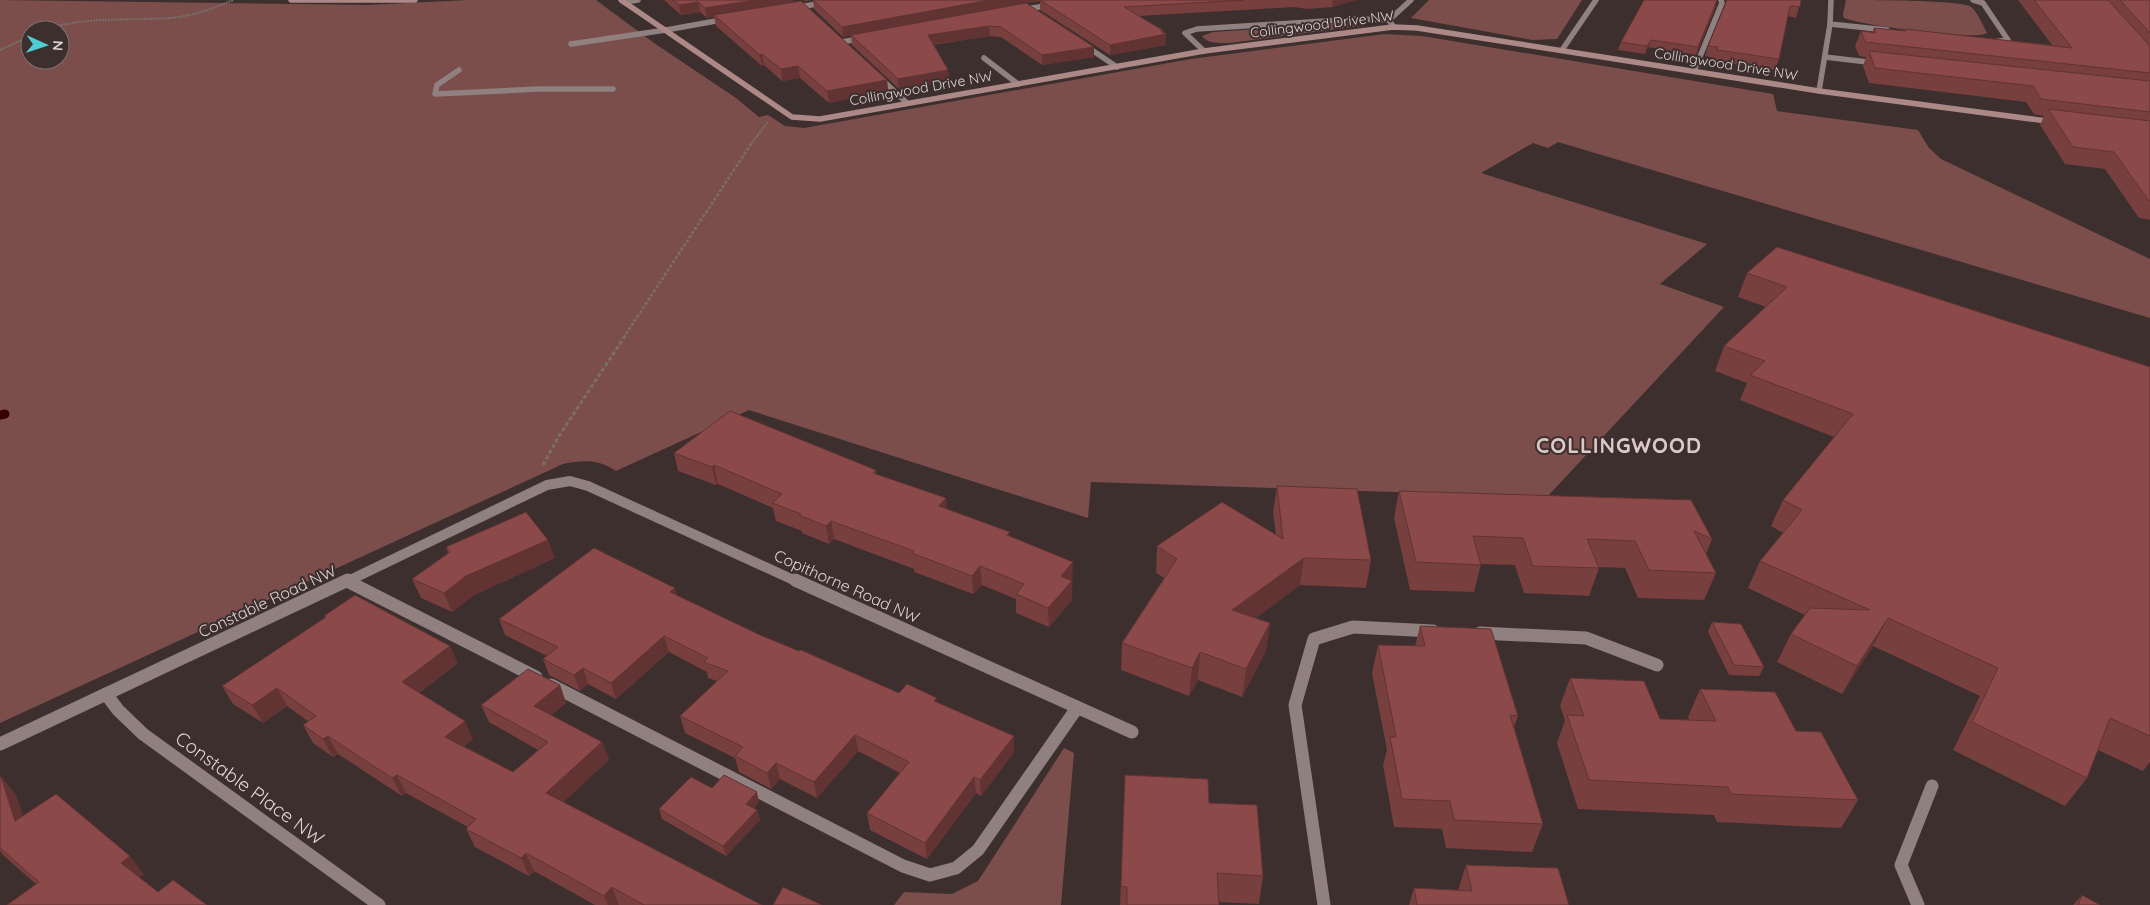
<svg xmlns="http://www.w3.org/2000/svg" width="2150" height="905" viewBox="0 0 2150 905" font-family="Quicksand,sans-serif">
<rect width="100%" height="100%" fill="#3c2f2e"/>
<!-- green -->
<g fill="#7b4e4c" fill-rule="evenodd">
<path d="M 0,0 L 368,5 L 468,0 L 596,0 L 654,43 L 736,98 L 759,117 L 768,115 L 785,126 L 804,128 L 1191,59 L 1385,34 L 1422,36 L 1773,94 L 1777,111 L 1918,130 L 1929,148 L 1941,159 L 2150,259 L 2150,318 L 1558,142 L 1548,148 L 1533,143 L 1481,173 L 1707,244 L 1660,284 L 1724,307 L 1547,497 L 1091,482 L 1088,518 L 749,410 L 616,471 C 599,459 583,460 563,464 L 0,723 ZM 30,30 L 60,30 L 60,60 L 30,60 Z"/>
<polygon points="1429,0 1582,0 1557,39 1533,40 1411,18"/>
<path d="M 1846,0 C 1871,0 1952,0 1970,6 C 1977,11 1983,25 1987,33 C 1976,41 1860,25 1844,18 L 1843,14 Z"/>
<path d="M 1349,23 L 1360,26 L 1230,43 C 1221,43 1207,44 1202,36 L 1213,32 Z"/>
<polygon points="1064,748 1074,753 1061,905 894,905 904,892 952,894 978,881"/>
</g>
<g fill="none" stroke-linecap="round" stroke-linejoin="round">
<!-- stream -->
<polyline stroke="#380005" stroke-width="9" points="0,415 5,414"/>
<!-- path-far2 -->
<g stroke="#7a6e6d" stroke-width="2" stroke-dasharray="2 1" stroke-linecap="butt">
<path d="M 43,30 C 85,16 126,21 170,18 C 192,16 213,9 233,0"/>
<polyline points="0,50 30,36"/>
<polyline points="750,145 768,122"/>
</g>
<!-- path-far1 -->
<polyline stroke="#7a6e6d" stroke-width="2.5" stroke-dasharray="3 2" stroke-linecap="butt" points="626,334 751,144"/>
<!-- path -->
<polyline stroke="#7a6e6d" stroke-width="3" stroke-dasharray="4 2.5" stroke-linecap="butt" points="543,465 559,436 627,333"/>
<!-- lane-far1 -->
<g stroke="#908080" stroke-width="5.5">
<polyline points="624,2 638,0"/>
<polyline points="1019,10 1052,5"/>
<polyline points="841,42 865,38"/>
<polyline points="571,44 666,30"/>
<polyline points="1083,44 1117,67"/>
<polyline points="1825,57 1876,63"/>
<polyline points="459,70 437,85 435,94 539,89 613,89"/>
<polyline points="1694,71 1722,3 1721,0"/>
<polyline points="878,76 907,103"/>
</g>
<!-- lane -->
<g stroke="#908080" stroke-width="13">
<polyline points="347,581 536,677"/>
<polyline points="551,685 903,866 930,875 956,868 978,850 1077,708"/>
<polyline points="1918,905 1901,865 1932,786"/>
</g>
<!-- street-far2 -->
<g stroke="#908080" stroke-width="5.5">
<polyline points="1831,0 1830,24 1887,30"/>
<polyline points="1973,0 1983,3 2008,40 1993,42"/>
<polyline points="793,8 841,0"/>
<polyline points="1393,26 1389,20 1411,0"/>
<polyline points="666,30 727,19"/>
<polyline points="1562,50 1596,0"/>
<polyline points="1204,51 1185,33 1197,29 1358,19 1389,20"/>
<polyline points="984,58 1018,84"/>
<polyline points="1819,91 1830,24"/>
</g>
<!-- street-far1 -->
<polyline stroke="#908080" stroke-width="10" points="346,582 547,485 570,481 588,486 798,582"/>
<!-- street -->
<g stroke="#908080" stroke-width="13">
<polyline points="795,580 1132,732"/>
<polyline points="1480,633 1586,638 1657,665"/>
<polyline points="106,694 118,710 143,734 379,905"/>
<polyline points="0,744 348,580"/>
<polyline points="1324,905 1295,705 1314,639 1353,627 1433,631"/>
</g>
<!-- secondary -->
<g stroke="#ac8887" stroke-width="5.5">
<polyline points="291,0 415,0"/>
<polyline points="621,0 792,117 820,119 1204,51 1393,27 1417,28 1819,91 2054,122"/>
</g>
</g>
<!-- wall -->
<g fill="#783f3f">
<polygon points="664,0 793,0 794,2 887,80 888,91 829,103 800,78 782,81 764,65 762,66 716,26 714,17 707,18 700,12 681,15"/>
<polygon points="803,0 1356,0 1332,7 1307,9 1294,7 1139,16 1166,34 1166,45 1110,55 1040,10 1040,1 1026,3 1094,47 1094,57 1042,65 1001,37 990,36 933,45 948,70 949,81 899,89 852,45 851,35 843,37 814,9 813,0 805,1"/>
<polygon points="1726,0 1801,0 1796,18 1788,16 1779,59 1775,70 1714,61 1715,58 1705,56 1708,46 1726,3"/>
<polygon points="2018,0 2150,0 2150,220 2139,218 2105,169 2065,164 2040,125 2044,116 2034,114 2026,102 1869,83 1863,66 1866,57 1859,56 1855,46 1861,31 1872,32 1874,28 1904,31 1905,29 2052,45"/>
<polygon points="1716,6 1696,55 1648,47 1645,54 1618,50 1621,42"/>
<polygon points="1747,273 2150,367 2150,762 2143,771 2098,750 2087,778 2065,806 1953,750 1980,696 1873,646 1842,694 1777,662 1791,634 1805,615 1748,588 1760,561 1783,533 1771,526 1783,500 1834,437 1740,400 1747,383 1715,371 1724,346 1766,307 1738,297"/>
<polygon points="674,453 876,470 876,475 946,498 947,509 1010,536 1073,581 1072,582 1072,600 1049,627 1016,613 1016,599 982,585 973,594 914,572 914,569 834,539 829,544 802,533 802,531 776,521 773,508 718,484 716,485 678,471"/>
<polygon points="1277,486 1371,560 1366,588 1300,585 1256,618 1270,623 1266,651 1242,697 1198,680 1189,696 1121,670 1122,643 1164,578 1156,573 1157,546 1276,535 1273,513"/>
<polygon points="1399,491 1691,500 1712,539 1706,554 1716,573 1704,600 1638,598 1625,568 1598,567 1599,568 1589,596 1524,593 1515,565 1481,564 1474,592 1410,590 1394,518"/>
<polygon points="446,547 555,558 474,595 452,612 421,598 412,579 448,553"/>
<polygon points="676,595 760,635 899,693 937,702 1014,752 981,796 976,793 927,859 870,830 867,813 900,773 858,751 817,798 780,779 771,789 739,772 735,758 685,733 680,716 717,681 708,678 707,672 669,652 616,699 588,684 580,691 549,675 543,659 547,656 505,635 499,619"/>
<polygon points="324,616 458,663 419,693 473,739 464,746 513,772 538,750 489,722 481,705 560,685 566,703 551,715 602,742 609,760 563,802 762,905 595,905 534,871 529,876 475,847 466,829 468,827 406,793 402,796 338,754 333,757 313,743 303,725 309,722 287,706 263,723 233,704 222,686 325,618"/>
<polygon points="1712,622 1764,667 1759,676 1729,675 1708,632"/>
<polygon points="1420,626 1518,716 1514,727 1543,824 1532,852 1446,848 1442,829 1394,827 1383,765 1387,750 1372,673 1378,645 1415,646"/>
<polygon points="1570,678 1660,719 1689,720 1688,717 1700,689 1796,731 1858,800 1841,828 1717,822 1714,815 1578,809 1557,743 1565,720 1560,706"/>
<polygon points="1125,775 1209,803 1263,876 1259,904 1219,902 1219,905 1120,905"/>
<polygon points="0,777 1,777 16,795 23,816 144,874 139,877 158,892 207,905 36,884 4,856 0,851"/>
<polygon points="712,788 759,802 753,808 757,810 760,820 726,856 662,819 659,809"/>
<polygon points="1466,865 1569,905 1409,905 1414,888 1458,890"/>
<polygon points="2082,895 2100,905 2073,905"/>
</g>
<!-- shaded-wall -->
<g fill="#613333">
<polygon points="755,0 793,0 794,3 714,15 714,17 707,18 705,8"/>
<polygon points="990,0 1041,0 843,37 842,27"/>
<polygon points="1333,0 1356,0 1332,7"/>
<polygon points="1718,0 1716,6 1696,55 1698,47"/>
<polygon points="698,2 700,12 681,15 679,5"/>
<polygon points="989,26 990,36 929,45 928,35"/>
<polygon points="1161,31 1164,31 1164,35 1166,34 1166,45 1110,55 1110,45"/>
<polygon points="1651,40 1645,54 1647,46"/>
<polygon points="1094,47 1094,57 1042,65 1042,55"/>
<polygon points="762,54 764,65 762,66 760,55"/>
<polygon points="798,66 800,78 782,81 781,69"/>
<polygon points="948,70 949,81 899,89 898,79"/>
<polygon points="887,80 888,91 829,103 827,91"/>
<polygon points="714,465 718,484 716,485 712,467"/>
<polygon points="946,498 947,517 939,506"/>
<polygon points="831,521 834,539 829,544 826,526"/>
<polygon points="548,540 555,558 474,595 452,612 444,593 466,576"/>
<polygon points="1304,558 1300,585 1229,638 1232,610"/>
<polygon points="1073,562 1072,600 1049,627 1048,608 1061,576"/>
<polygon points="980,566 982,585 973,594 972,576"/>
<polygon points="675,588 679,604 670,592"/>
<polygon points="1888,618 1873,646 1842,694 1857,666"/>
<polygon points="1270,623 1266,651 1242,697 1246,669"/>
<polygon points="664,636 669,652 616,699 611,683"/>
<polygon points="450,646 458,663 410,700 402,682"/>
<polygon points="1200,652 1198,680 1189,696 1192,668"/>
<polygon points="583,668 588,684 580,691 574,675"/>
<polygon points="560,685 566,703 541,724 534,706"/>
<polygon points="277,688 287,706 263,723 252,705"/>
<polygon points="465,721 473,739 454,755 445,737"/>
<polygon points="855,735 858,751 817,798 814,782"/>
<polygon points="328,736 338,754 333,757 323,739"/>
<polygon points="1014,736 1014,752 981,796 980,780"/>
<polygon points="602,742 609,760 554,811 546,793"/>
<polygon points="776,763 780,779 771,789 767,773"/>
<polygon points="397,775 406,793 402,796 392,778"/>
<polygon points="1,777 16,795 30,838 15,821"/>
<polygon points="974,777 976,793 927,859 925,843"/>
<polygon points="757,792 759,802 748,814 746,804"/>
<polygon points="757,810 760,820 726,856 723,846"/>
<polygon points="526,853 534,871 529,876 521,858"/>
<polygon points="130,856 144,874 135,881 121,863"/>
<polygon points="612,887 619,905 608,905 604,896"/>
</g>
<!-- building -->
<g fill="#8b4949" stroke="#613333">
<polygon points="673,0 755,0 705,8 698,2 679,5"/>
<polygon points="813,0 990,0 842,27"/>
<polygon points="1040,0 1244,0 1124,7 1164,31 1161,31 1166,34 1110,45"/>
<polygon points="1644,0 1717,0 1698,47 1651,40 1647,46 1621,42"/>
<polygon points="1727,0 1801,0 1800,7 1790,6 1779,59 1717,50 1718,47 1708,46"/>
<polygon points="2034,0 2108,0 2150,46 2150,73 1865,42 1861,31 1876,33 1874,28 1906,31 1905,29 2072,48"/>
<polygon points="2120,0 2150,0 2150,33"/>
<polygon points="801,1 887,80 827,91 798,66 781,69 762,54 760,55 714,15"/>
<polygon points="1026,3 1094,47 1042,55 1001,27 989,26 928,35 948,70 898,79 851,35"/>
<polygon points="1869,51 2150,81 2150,112 2041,99 2033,86 1875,68"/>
<polygon points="2048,109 2150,121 2150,201 2149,201 2114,152 2073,147"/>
<polygon points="1777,247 2150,367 2150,736 2110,718 2087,778 1972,722 1998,668 1888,618 1857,666 1791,634 1810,608 1870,610 1760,561 1802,510 1783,500 1853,414 1750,375 1765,361 1724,346 1787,287 1747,273"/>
<polygon points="730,411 876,470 873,473 946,498 939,506 1010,532 1007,535 1073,562 1061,576 1072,581 1048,608 1016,594 1024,584 980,566 972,576 912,553 914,551 831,521 826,526 799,515 801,514 772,503 782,494 714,465 712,467 674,453"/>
<polygon points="1277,486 1357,489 1371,560 1304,558 1232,610 1270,623 1246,669 1200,652 1192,668 1122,643 1177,559 1157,546 1222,502 1283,539"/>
<polygon points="1399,491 1691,500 1712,539 1694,531 1716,573 1649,570 1635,541 1587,539 1599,568 1533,566 1523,538 1473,536 1481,565 1416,562"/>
<polygon points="526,512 548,540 466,576 444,593 412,579 450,552 446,547"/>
<polygon points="594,548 675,588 670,592 760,635 799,651 801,650 899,693 907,684 937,698 934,701 1014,736 980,780 974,777 925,843 867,813 909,762 855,735 814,782 776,763 767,773 735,756 743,747 680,716 728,671 704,662 708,658 664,636 611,683 583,668 574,675 543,659 558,647 499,619"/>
<polygon points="355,595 450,646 402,682 465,721 445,737 513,772 548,742 481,705 528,669 560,685 534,706 602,742 546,793 762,905 644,905 612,887 604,896 526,853 521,858 466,829 476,819 397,775 392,778 328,736 323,739 303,725 316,716 277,688 252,705 222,686 326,617 324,616"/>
<polygon points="1712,622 1741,624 1764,667 1734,665"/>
<polygon points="1420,626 1491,629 1518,716 1510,715 1543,824 1454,820 1450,801 1402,799 1390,737 1396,737 1378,645 1425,646"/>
<polygon points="1570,678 1644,681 1660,719 1716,721 1700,689 1775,692 1796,731 1821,732 1858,800 1731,794 1728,787 1589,780 1567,715 1584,716"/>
<polygon points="724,775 757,792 746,804 757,810 723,846 659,809 691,777 712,788"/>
<polygon points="1125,775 1208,779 1209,803 1257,805 1263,876 1217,873 1219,905 1127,905 1127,887 1121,886"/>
<polygon points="0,777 1,777 15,821 56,794 130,856 121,863 158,892 173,880 207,905 7,905 39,882 0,848"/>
<polygon points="1466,865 1558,868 1569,905 1417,905 1414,888 1472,891"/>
<polygon points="783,887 822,905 773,905"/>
<polygon points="2082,895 2100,905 2078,905"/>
</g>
<g text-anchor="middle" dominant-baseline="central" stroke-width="4" stroke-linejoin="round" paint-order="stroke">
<!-- far-street labels -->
<g font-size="14" fill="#ddd4d4" stroke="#3c2f2e">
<text transform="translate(1322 24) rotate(-7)">Collingwood Drive NW</text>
<text transform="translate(1726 64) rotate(9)">Collingwood Drive NW</text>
<text transform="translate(921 88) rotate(-10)">Collingwood Drive NW</text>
</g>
<!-- street labels -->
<g font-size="16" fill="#ddd4d4" stroke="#3c2f2e">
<text transform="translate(847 586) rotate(24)">Copithorne Road NW</text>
<text transform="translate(267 601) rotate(-25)">Constable Road NW</text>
</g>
<!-- near-street labels -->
<g font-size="19" fill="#ddd4d4" stroke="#3c2f2e">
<text transform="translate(250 788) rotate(36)">Constable Place NW</text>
</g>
<!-- district labels -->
<g font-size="21" font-weight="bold" letter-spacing="1" fill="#dac9c7" stroke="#3c2f2e">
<text x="1619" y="445">COLLINGWOOD</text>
</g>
</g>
<!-- north arrow -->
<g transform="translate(45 45) rotate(93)"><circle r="24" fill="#3c2f2e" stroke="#7c7170"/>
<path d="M0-4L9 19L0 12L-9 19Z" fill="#51ccd4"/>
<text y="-8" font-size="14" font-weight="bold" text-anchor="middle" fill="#ddd4d4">N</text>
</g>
</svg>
